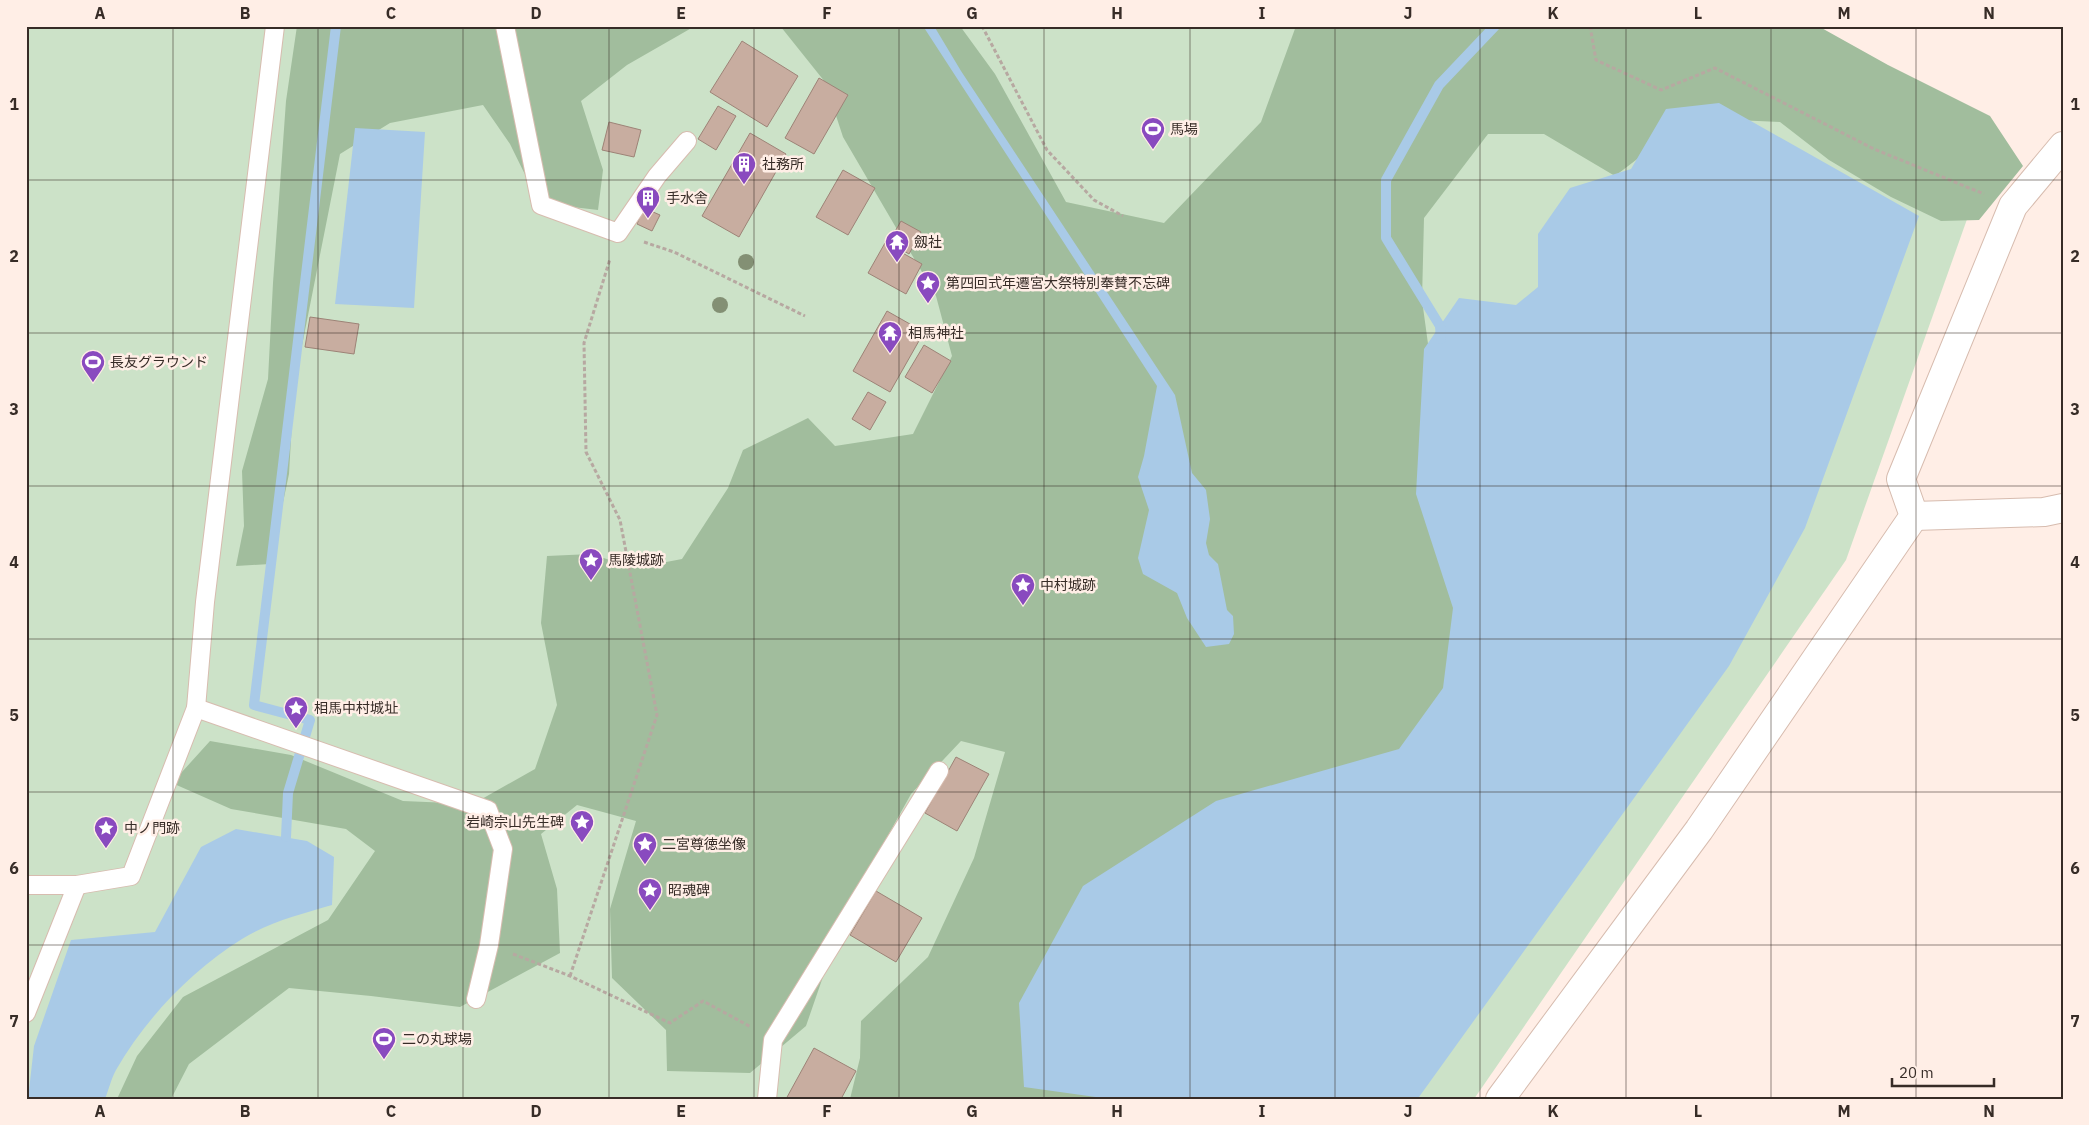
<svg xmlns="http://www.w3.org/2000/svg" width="2089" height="1125" viewBox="0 0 2089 1125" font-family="'IBM Plex Sans','Noto Sans JP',sans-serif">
<rect width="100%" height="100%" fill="#ffeee6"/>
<!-- green -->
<polygon fill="#cce2c8" points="26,26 1752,26 1982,177 1846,560 1474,1099 26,1099"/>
<!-- forest -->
<g fill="#a1bd9d">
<polygon points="297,26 695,26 627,65 581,101 603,170 598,210 539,203 510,144 483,105 390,123 340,154 294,386 289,474 270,564 236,566 244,526 242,471 268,379 273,283 286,101"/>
<polygon points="770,26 960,26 995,74 1066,202 1164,223 1261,122 1296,26 1818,26 1888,65 1990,116 2023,166 1979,220 1941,221 1891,197 1829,160 1780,122 1691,118 1615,176 1544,134 1488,134 1424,218 1422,300 1432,373 1479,492 1452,725 1132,1099 992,1099 988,1097 962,1099 850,1099 860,1058 861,1021 928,957 974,858 1005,752 961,741 911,794 845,913 806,1026 750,1073 667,1071 666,1030 612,978 610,909 636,821 577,805 541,834 557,889 560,953 460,1007 371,996 289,988 189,1064 171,1099 117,1099 137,1056 183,997 328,920 375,851 346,829 231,809 172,783 210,741 291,755 403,801 473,804 535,769 557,705 541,623 547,556 591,554 635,568 682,559 728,488 743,450 808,418 835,446 913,434 952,356 936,296 843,137 825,82 781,27"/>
</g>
<!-- water -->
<g fill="#a9cae7">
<polygon points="923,26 934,26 961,71 1175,395 1192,473 1206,490 1210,519 1206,543 1209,555 1218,564 1227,610 1233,616 1234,634 1229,644 1206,647 1187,618 1177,593 1143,574 1138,558 1149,510 1138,477 1144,456 1157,386"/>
<polygon points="1719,103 1919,216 1805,528 1729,666 1419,1097 1338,1099 1110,1099 1024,1087 1019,1003 1083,886 1216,801 1399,749 1443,688 1453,608 1416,494 1424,349 1459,298 1516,305 1538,287 1538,234 1570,188 1631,169 1666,109"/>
<polygon points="355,128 425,132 414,308 335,304"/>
<path d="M 236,829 L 307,841 L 334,857 L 332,905 C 302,914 269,922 242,939 C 191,971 146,1018 116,1070 C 111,1079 109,1089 105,1099 L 28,1099 L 34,1046 L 71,940 L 155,932 L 201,847 Z"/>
</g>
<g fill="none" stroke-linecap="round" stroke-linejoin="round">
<!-- stream -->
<g stroke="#a9cae7" stroke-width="10">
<polyline points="1441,339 1440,326 1386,238 1386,180 1439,85 1495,26"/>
<polyline points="286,837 288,793 310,720 254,705 336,26"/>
</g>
</g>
<!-- building -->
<g fill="#c8ada0" stroke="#9d8377">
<polygon points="742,41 798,76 767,127 710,92"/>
<polygon points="819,78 848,95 814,154 785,138"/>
<polygon points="718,106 736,116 716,150 698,139"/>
<polygon points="609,122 641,130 634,157 602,150"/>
<polygon points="750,133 786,154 739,237 702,216"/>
<polygon points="843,170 875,188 848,235 816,217"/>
<polygon points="644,208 660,215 652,231 637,224"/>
<polygon points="901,221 921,232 909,254 889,242"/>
<polygon points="885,243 922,264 906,294 868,273"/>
<polygon points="887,311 924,332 890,392 853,371"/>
<polygon points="310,317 359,324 354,354 305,347"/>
<polygon points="924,345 951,361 932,393 905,377"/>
<polygon points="868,392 886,402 870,430 852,419"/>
<polygon points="956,757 989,774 957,831 925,813"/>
<polygon points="876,891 922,918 896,962 850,935"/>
<polygon points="814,1048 856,1071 841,1099 786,1099"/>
</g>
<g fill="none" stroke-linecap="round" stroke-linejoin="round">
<!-- service casing -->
<g stroke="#d7bcaf" stroke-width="20">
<g id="service">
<polyline points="505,26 541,205 618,233 657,176 687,141"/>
<polyline points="196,708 488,810 503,849 489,945 476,999"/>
<polyline points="26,885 77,885 131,876 196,708 205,602 275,26"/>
<polyline points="26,1013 77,885"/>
<polyline points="767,1099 773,1040 939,771"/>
</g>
</g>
<!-- minor casing -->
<g stroke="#d7bcaf" stroke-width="30">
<g id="minor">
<polyline points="1914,516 2044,512 2063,508"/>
<polyline points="1500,1099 1699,830 1914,516 1901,479 2013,206 2063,146"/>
</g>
</g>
<!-- path -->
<g stroke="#b7a8a1" stroke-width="3" stroke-dasharray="4 2.5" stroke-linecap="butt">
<polyline points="982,26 1047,150 1094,200 1123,216"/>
<polyline points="1590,26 1596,60 1661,90 1715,68 1874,149 1984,194"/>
<polyline points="644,242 674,252 805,316"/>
<polyline points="513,954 570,976 670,1023 703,1001 751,1027"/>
<polyline points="570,976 657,715 620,520 586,452 584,343 610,259"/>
</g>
<!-- service -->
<use href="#service" stroke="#fff" stroke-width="18"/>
<!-- minor -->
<use href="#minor" stroke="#fff" stroke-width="28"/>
</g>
<!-- trees -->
<g fill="#839074">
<circle cx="746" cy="262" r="8"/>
<circle cx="720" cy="305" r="8"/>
</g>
<!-- grid -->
<path fill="none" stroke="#372c27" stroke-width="1" stroke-opacity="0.55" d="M 173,26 L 173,1099M 318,26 L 318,1099M 463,26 L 463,1099M 609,26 L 609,1099M 754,26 L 754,1099M 899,26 L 899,1099M 1044,26 L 1044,1099M 1190,26 L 1190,1099M 1335,26 L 1335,1099M 1480,26 L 1480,1099M 1626,26 L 1626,1099M 1771,26 L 1771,1099M 1916,26 L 1916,1099M 26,180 L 2063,180M 26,333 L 2063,333M 26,486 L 2063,486M 26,639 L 2063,639M 26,792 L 2063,792M 26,945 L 2063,945"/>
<!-- icons -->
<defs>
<g id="stadium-pin" transform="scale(1.25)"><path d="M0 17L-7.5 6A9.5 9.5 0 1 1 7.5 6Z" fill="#894abf" stroke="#ffeee6"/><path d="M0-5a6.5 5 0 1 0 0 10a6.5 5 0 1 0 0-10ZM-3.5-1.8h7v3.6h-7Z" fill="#fff"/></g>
<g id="building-pin" transform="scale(1.25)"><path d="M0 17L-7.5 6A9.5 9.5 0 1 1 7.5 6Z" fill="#894abf" stroke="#ffeee6"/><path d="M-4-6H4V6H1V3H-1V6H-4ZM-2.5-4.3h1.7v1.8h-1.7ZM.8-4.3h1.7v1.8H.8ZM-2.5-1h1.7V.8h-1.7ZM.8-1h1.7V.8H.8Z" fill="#fff"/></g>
<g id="temple-pin" transform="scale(1.25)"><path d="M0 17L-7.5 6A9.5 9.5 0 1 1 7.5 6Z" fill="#894abf" stroke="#ffeee6"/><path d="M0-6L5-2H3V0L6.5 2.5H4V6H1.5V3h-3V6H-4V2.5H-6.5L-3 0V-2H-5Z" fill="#fff"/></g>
<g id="sight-pin" transform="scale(1.25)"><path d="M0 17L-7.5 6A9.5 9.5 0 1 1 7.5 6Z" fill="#894abf" stroke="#ffeee6"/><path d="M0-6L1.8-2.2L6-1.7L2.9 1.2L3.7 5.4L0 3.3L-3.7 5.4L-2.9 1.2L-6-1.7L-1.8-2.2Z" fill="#fff"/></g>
</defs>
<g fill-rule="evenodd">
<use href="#stadium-pin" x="1153" y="129"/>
<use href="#building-pin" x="744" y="164"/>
<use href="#building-pin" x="648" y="198"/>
<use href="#temple-pin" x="897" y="242"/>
<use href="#sight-pin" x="928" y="283"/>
<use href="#temple-pin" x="890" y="333"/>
<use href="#stadium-pin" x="93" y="362"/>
<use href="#sight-pin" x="591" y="560"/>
<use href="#sight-pin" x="1023" y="585"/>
<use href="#sight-pin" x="296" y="708"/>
<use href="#sight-pin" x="582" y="822"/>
<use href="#sight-pin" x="106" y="828"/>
<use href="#sight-pin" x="645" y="844"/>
<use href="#sight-pin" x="650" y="890"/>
<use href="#stadium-pin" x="384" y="1039"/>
</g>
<g text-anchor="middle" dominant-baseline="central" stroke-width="5" stroke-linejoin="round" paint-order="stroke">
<!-- poi labels -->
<g font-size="14" fill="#372c27" stroke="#ffeee6" text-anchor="start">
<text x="1170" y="129">馬場</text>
<text x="762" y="164">社務所</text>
<text x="666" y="198">手水舎</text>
<text x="914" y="242">劔社</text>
<text x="946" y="283">第四回式年遷宮大祭特別奉賛不忘碑</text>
<text x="908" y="333">相馬神社</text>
<text x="110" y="362">長友グラウンド</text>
<text x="608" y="560">馬陵城跡</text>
<text x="1040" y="585">中村城跡</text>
<text x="314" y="708">相馬中村城址</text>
<text x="564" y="822" text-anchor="end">岩崎宗山先生碑</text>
<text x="124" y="828">中ノ門跡</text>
<text x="662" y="844">二宮尊徳坐像</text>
<text x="668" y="890">昭魂碑</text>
<text x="402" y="1039">二の丸球場</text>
</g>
</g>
<!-- border -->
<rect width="2089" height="1125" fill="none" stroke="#ffeee6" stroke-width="55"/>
<!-- scale -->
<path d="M1892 1078v8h102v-8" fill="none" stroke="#372c27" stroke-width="2.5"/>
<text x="1899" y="1078" font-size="15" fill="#372c27" stroke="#ffeee6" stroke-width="4" paint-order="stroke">20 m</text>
<rect x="28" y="28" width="2034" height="1070" fill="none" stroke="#372c27" stroke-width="2"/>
<g font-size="16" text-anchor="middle" font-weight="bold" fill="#372c27">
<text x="100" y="19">A</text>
<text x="245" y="19">B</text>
<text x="391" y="19">C</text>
<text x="536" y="19">D</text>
<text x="681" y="19">E</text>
<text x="827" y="19">F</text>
<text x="972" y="19">G</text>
<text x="1117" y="19">H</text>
<text x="1262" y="19">I</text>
<text x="1408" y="19">J</text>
<text x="1553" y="19">K</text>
<text x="1698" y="19">L</text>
<text x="1844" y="19">M</text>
<text x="1989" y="19">N</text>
<text x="14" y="110">1</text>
<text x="2075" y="110">1</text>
<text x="14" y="262">2</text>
<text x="2075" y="262">2</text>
<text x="14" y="415">3</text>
<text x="2075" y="415">3</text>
<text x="14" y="568">4</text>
<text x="2075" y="568">4</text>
<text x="14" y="721">5</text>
<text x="2075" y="721">5</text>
<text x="14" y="874">6</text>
<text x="2075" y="874">6</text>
<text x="14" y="1027">7</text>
<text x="2075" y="1027">7</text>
<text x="100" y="1117">A</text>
<text x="245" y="1117">B</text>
<text x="391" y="1117">C</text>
<text x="536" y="1117">D</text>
<text x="681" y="1117">E</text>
<text x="827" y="1117">F</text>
<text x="972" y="1117">G</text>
<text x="1117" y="1117">H</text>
<text x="1262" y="1117">I</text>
<text x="1408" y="1117">J</text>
<text x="1553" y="1117">K</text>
<text x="1698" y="1117">L</text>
<text x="1844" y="1117">M</text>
<text x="1989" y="1117">N</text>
</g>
</svg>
